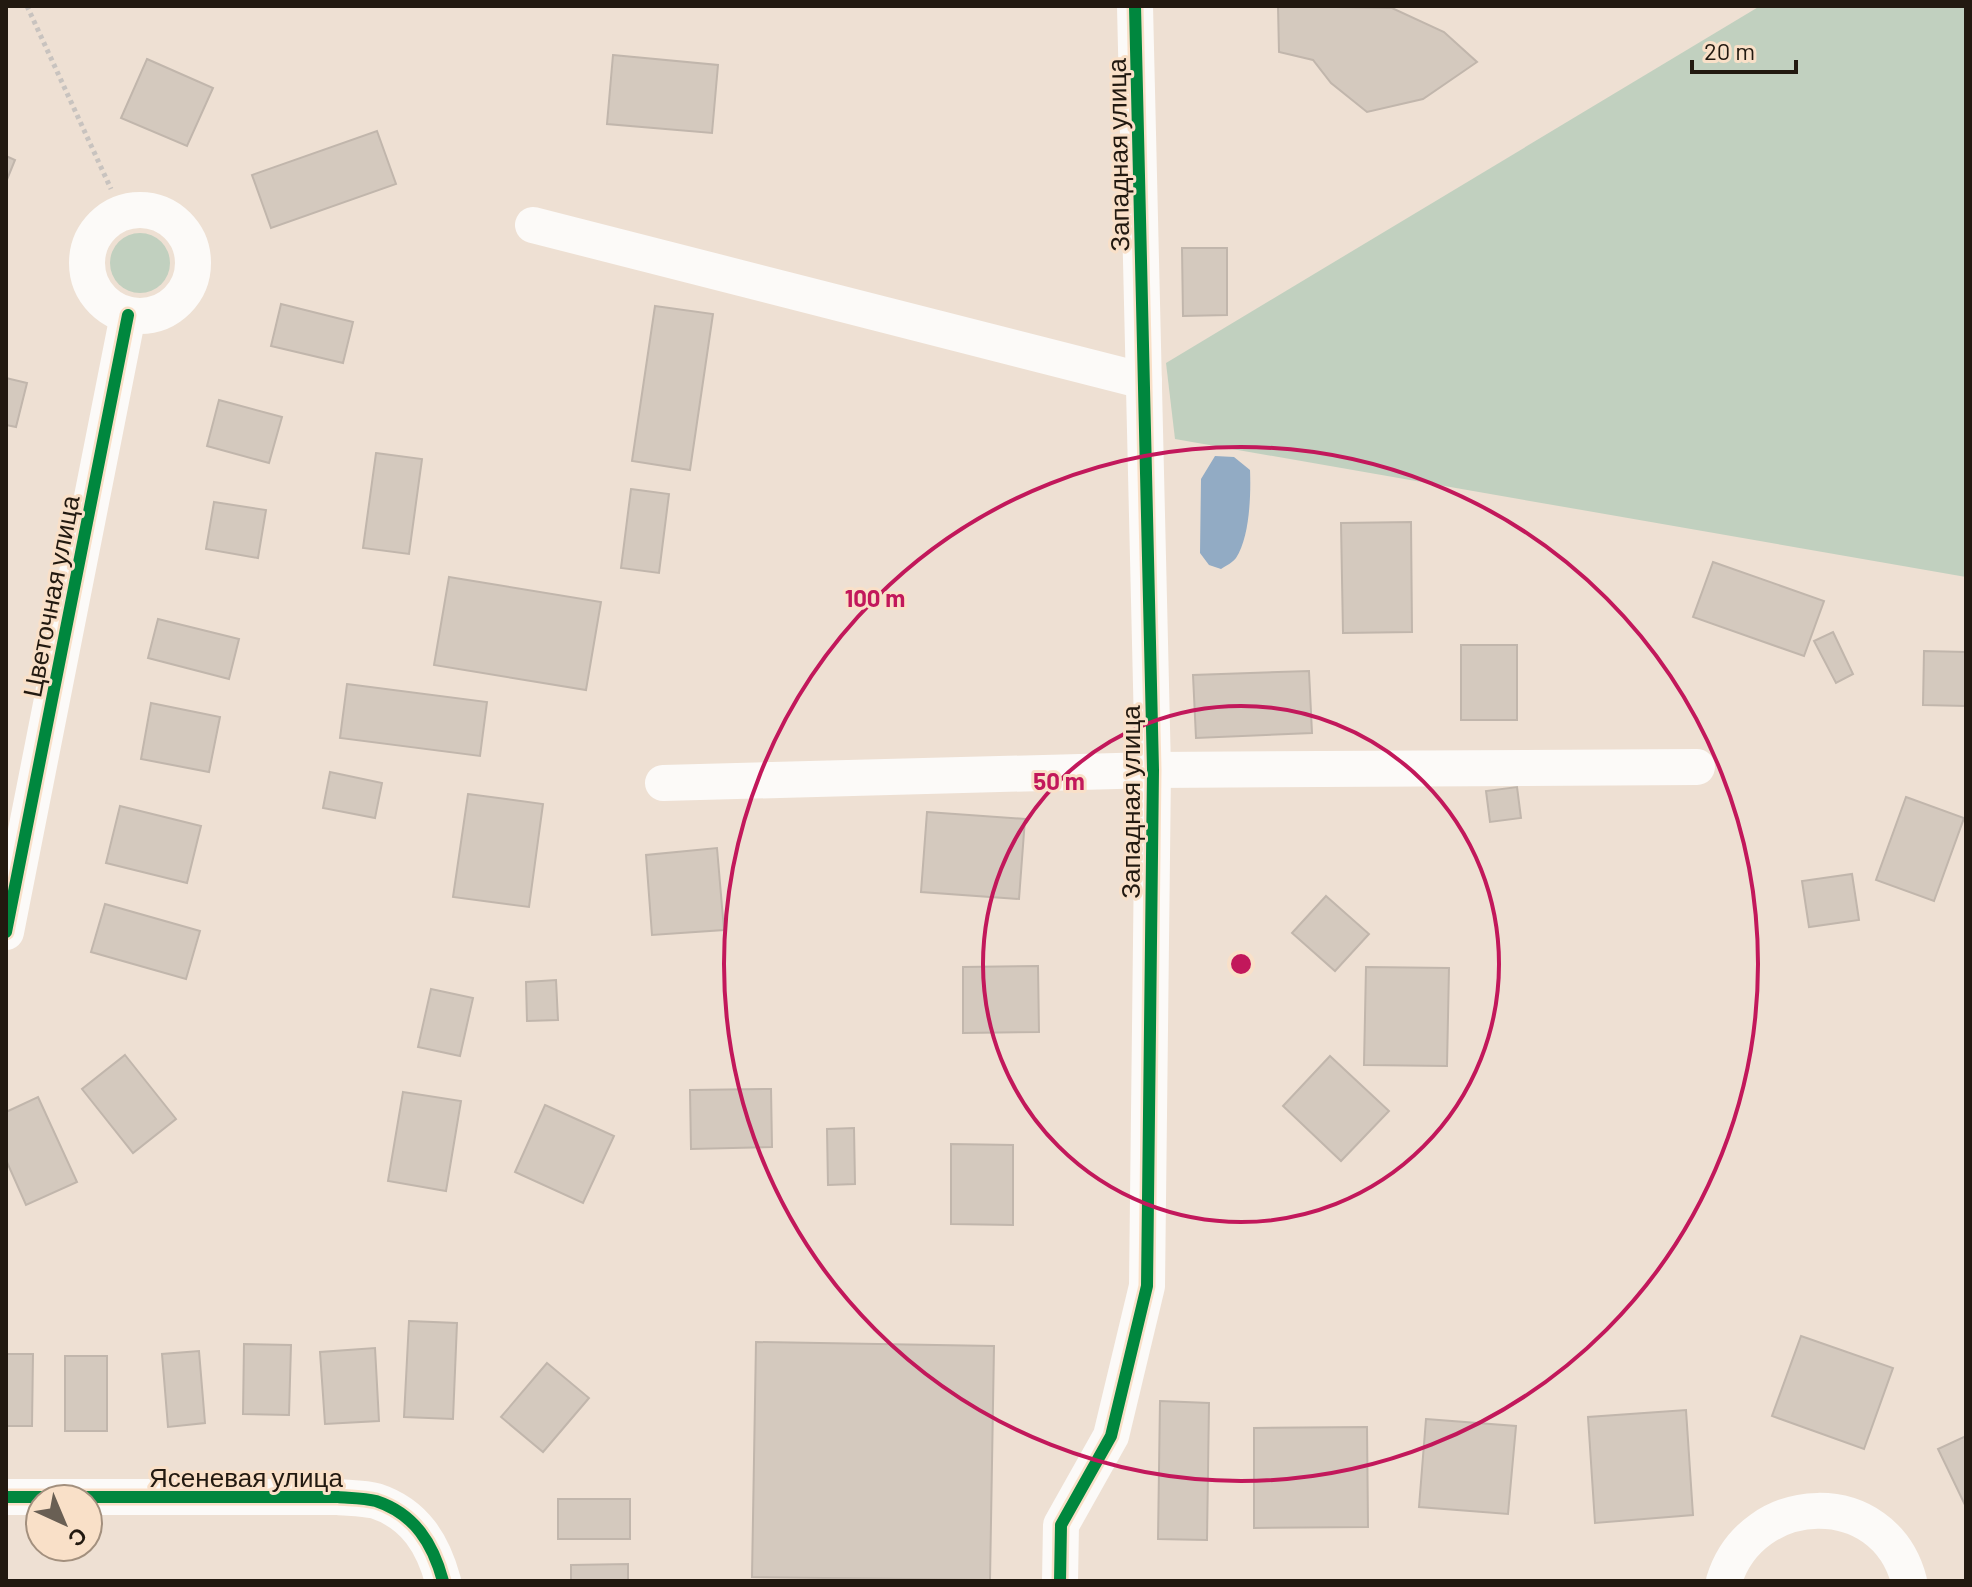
<svg xmlns="http://www.w3.org/2000/svg" width="1972" height="1587" viewBox="0 0 1972 1587" font-family="Barlow,sans-serif">
<rect width="100%" height="100%" fill="#eee0d3"/>
<!-- green -->
<g fill="#c1d0bf">
<polygon points="1760,6 1966,6 1966,577 1175,439 1166,363"/>
<circle cx="140" cy="263" r="30"/>
</g>
<!-- water -->
<path fill="#92abc4" d="M 1215,456 L 1234,457 L 1250,470 C 1251,493 1250,537 1236,558 C 1233,562 1226,566 1221,569 L 1209,565 L 1200,553 L 1201,479 Z"/>
<!-- building -->
<g fill="#d4c9be" stroke="#c1b6ac" stroke-width="2">
<polygon points="1278,6 1392,8 1444,32 1477,62 1423,99 1367,112 1331,83 1313,60 1279,52"/>
<polygon points="613,55 718,65 712,133 607,124"/>
<polygon points="147,59 213,88 187,146 121,118"/>
<polygon points="377,131 396,184 271,228 252,175"/>
<polygon points="6,156 15,160 6,182"/>
<polygon points="1182,248 1227,248 1227,315 1183,316"/>
<polygon points="281,304 353,322 343,363 271,346"/>
<polygon points="655,306 713,314 690,470 632,461"/>
<polygon points="6,378 27,383 16,427 6,425"/>
<polygon points="219,400 282,417 269,463 207,446"/>
<polygon points="376,453 422,459 409,554 363,548"/>
<polygon points="631,489 669,494 659,573 621,568"/>
<polygon points="214,502 266,510 258,558 206,549"/>
<polygon points="1411,522 1412,632 1343,633 1341,523"/>
<polygon points="1713,562 1824,601 1804,656 1693,617"/>
<polygon points="449,577 601,602 586,690 434,665"/>
<polygon points="158,619 239,639 229,679 148,658"/>
<polygon points="1833,632 1853,674 1836,683 1814,641"/>
<rect x="1461" y="645" width="56" height="75"/>
<polygon points="1924,651 1966,652 1966,706 1923,705"/>
<polygon points="1309,671 1312,733 1196,738 1193,675"/>
<polygon points="347,684 487,702 480,756 340,738"/>
<polygon points="151,703 220,717 209,772 141,759"/>
<polygon points="330,772 382,783 375,818 323,808"/>
<polygon points="1517,787 1521,818 1490,822 1486,791"/>
<polygon points="468,794 543,804 529,907 453,897"/>
<polygon points="1906,797 1964,818 1934,901 1876,880"/>
<polygon points="120,806 201,826 187,883 106,863"/>
<polygon points="927,812 1025,819 1019,899 921,892"/>
<polygon points="717,848 724,930 652,935 646,855"/>
<polygon points="1852,874 1859,920 1809,927 1802,881"/>
<polygon points="1326,896 1369,934 1335,971 1292,933"/>
<polygon points="105,904 200,931 186,979 91,952"/>
<polygon points="1038,966 1039,1032 963,1033 963,967"/>
<polygon points="1366,967 1449,968 1447,1066 1364,1065"/>
<polygon points="556,980 558,1020 527,1021 526,982"/>
<polygon points="431,989 473,998 460,1056 418,1047"/>
<polygon points="125,1055 176,1119 133,1153 82,1089"/>
<polygon points="1330,1056 1389,1111 1341,1161 1283,1106"/>
<polygon points="771,1089 772,1147 691,1149 690,1090"/>
<polygon points="403,1092 461,1101 446,1191 388,1181"/>
<polygon points="38,1097 77,1182 26,1205 6,1160 6,1112"/>
<polygon points="545,1105 614,1136 583,1203 515,1172"/>
<polygon points="854,1128 855,1184 828,1185 827,1129"/>
<polygon points="951,1144 1013,1145 1013,1225 951,1224"/>
<polygon points="409,1321 457,1323 453,1419 404,1417"/>
<polygon points="1801,1336 1893,1368 1864,1449 1772,1416"/>
<polygon points="756,1342 994,1346 990,1580 752,1577"/>
<polygon points="244,1344 291,1345 289,1415 243,1414"/>
<polygon points="375,1348 379,1421 325,1424 320,1352"/>
<polygon points="199,1351 205,1423 168,1427 162,1354"/>
<polygon points="6,1354 33,1354 32,1426 6,1426"/>
<rect x="65" y="1356" width="42" height="75"/>
<polygon points="547,1363 589,1398 543,1452 501,1417"/>
<polygon points="1160,1401 1209,1403 1207,1540 1158,1539"/>
<polygon points="1686,1410 1693,1515 1595,1523 1588,1417"/>
<polygon points="1426,1419 1516,1426 1508,1514 1419,1507"/>
<polygon points="1367,1427 1368,1527 1254,1528 1254,1428"/>
<polygon points="1966,1436 1966,1507 1938,1449"/>
<rect x="558" y="1499" width="72" height="40"/>
<polygon points="628,1564 628,1581 571,1581 571,1565"/>
</g>
<g fill="none" stroke-linecap="round" stroke-linejoin="round">
<!-- path -->
<polyline stroke="#c8c3bf" stroke-width="5" stroke-dasharray="4 4" stroke-linecap="butt" points="27,6 111,189"/>
<!-- minor -->
<g stroke="#fcfaf8" stroke-width="36">
<circle cx="140" cy="263" r="53"/>
<polyline points="533,225 1144,381"/>
<polyline points="663,783 1153,770 1697,767"/>
<polyline points="6,932 128,315"/>
<path d="M 6,1497 L 338,1497 C 350,1498 365,1498 376,1501 C 415,1514 433,1544 443,1581"/>
<polyline points="1060,1581 1061,1525 1111,1436 1147,1286 1153,770 1135,6"/>
<path d="M 1724,1581 C 1752,1490 1884,1485 1909,1581"/>
</g>
<!-- cycleway casing -->
<g stroke="#f9e0c8" stroke-width="17">
<g id="cycleway">
<polyline points="6,932 128,315"/>
<path d="M 6,1497 L 338,1497 C 350,1498 365,1498 376,1501 C 415,1514 433,1544 443,1581"/>
<polyline points="1060,1581 1061,1525 1111,1436 1147,1286 1153,770 1135,6"/>
</g>
</g>
<!-- cycleway -->
<use href="#cycleway" stroke="#00873e" stroke-width="12"/>
</g>
<!-- distance rings -->
<g fill="none" stroke="#c2185b" stroke-width="4">
<circle cx="1241" cy="964" r="258"/>
<circle cx="1241" cy="964" r="517"/>
</g>
<g text-anchor="middle" dominant-baseline="central" stroke-width="6" stroke-linejoin="round" paint-order="stroke">
<!-- street labels -->
<g font-size="26" fill="#221910" stroke="#f9e0c8">
<text transform="translate(1117 155) rotate(-91)">Западная улица</text>
<text transform="translate(50 596) rotate(-79)">Цветочная улица</text>
<text transform="translate(1129 802) rotate(-90)">Западная улица</text>
<text x="246" y="1476">Ясеневая улица</text>
</g>
</g>
<circle cx="1241" cy="964" r="12" fill="#c2185b" stroke="#f9e0c8" stroke-width="4"/>
<g font-size="24" text-anchor="middle" font-weight="bold" fill="#c2185b" stroke="#f9e0c8" stroke-width="6" stroke-linejoin="round" paint-order="stroke">
<text x="875" y="607">100 m</text>
<text x="1059" y="790">50 m</text>
</g>
<!-- border -->
<rect width="1972" height="1587" fill="none" stroke="#221910" stroke-width="16"/>
<!-- north arrow -->
<g transform="translate(64 1523) rotate(136)"><circle r="38" fill="#f9e0c8" stroke="#a3907e" stroke-width="2"/>
<path d="M0-6L14 30L0 20L-14 30Z" fill="#695f54"/>
<text y="-12" font-size="22" font-weight="bold" text-anchor="middle" fill="#221910">С</text>
</g>
<!-- scale -->
<path d="M1692 60v12h104v-12" fill="none" stroke="#221910" stroke-width="4"/>
<text x="1704" y="60" font-size="24" fill="#221910" stroke="#f9e0c8" stroke-width="6" paint-order="stroke">20 m</text>
</svg>
